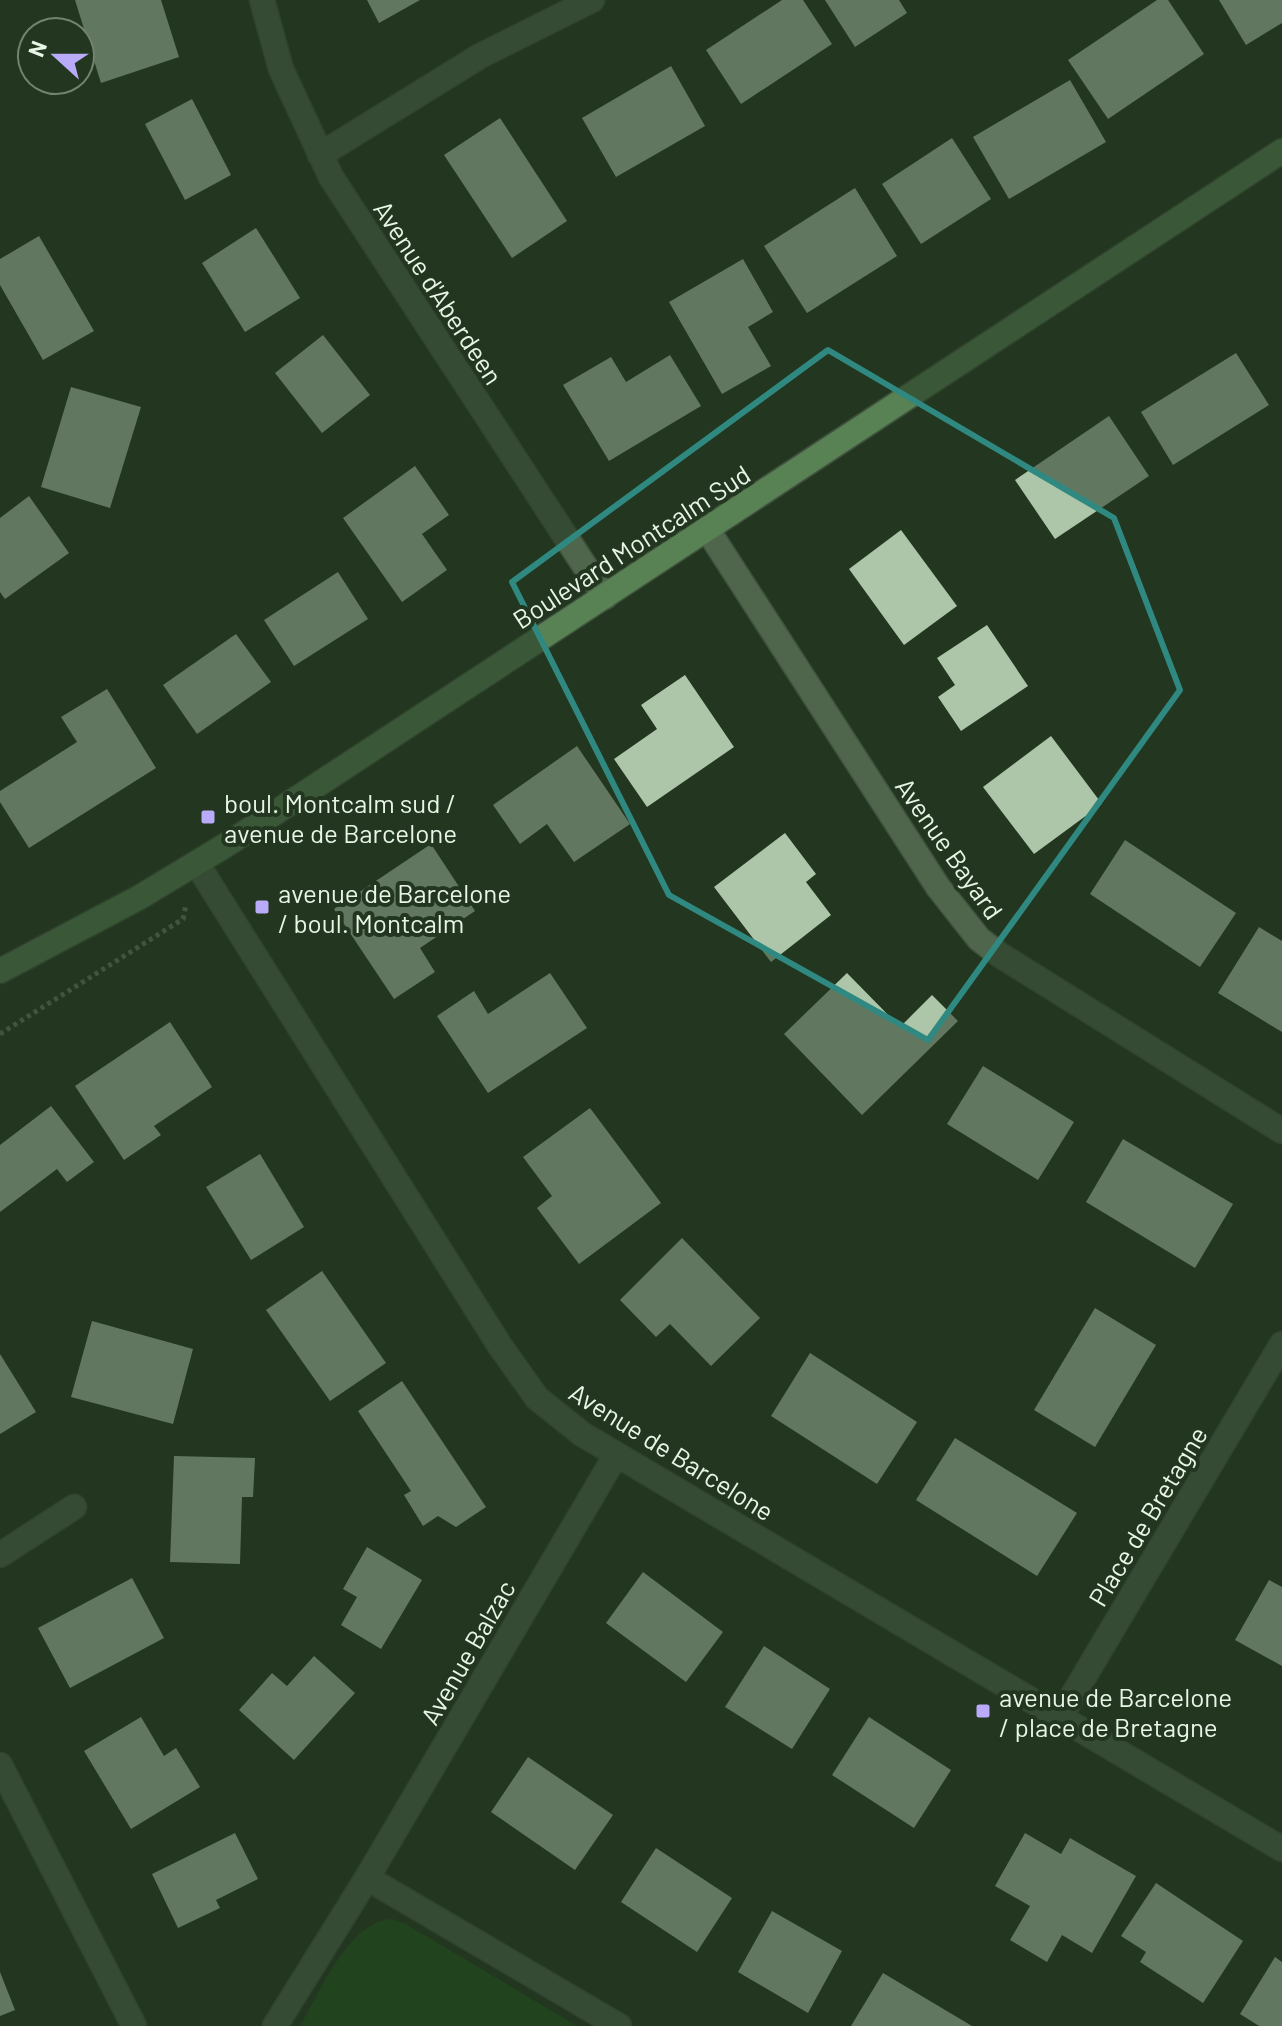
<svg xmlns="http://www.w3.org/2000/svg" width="1282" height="2026" viewBox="0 0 1282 2026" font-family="Barlow,sans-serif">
<rect width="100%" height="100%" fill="#223620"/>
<!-- green -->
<path fill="#1f541c" d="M 390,1919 L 404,1923 L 577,2026 L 300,2026 C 321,1991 347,1924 390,1919 Z"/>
<!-- building -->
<g fill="#adc6aa">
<polygon points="75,0 161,0 179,57 101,83"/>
<polygon points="367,0 420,0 379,23"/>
<polygon points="782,0 803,0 832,44 741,104 706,50"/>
<polygon points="825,0 899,0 907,13 855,47"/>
<polygon points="1157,0 1168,0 1204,54 1108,119 1068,60"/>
<polygon points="1219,0 1282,0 1282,23 1246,45"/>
<polygon points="671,66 705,126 616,177 582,118"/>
<polygon points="1070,80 1106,142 1009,199 973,137"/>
<polygon points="192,99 231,175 185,200 145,124"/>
<polygon points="500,118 567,221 512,258 444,155"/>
<polygon points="952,138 991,199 921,244 882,184"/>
<polygon points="855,188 897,256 807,313 764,246"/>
<polygon points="256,228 300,298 245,332 202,263"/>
<polygon points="39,236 94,331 43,360 0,285 0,259"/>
<polygon points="743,259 773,312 748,327 771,366 722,394 669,302"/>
<polygon points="323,335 370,395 322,433 275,373"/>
<polygon points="1236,353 1269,405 1173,465 1141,412"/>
<polygon points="670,355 701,406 609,461 563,385 611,357 626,382"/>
<polygon points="71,387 141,407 110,508 41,487"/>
<polygon points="1109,416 1149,476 1055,539 1015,480"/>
<polygon points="415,466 449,515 422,534 447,570 402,602 343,518"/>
<polygon points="29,496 69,553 5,599 0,592 0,518"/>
<polygon points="901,530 957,606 904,645 849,569"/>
<polygon points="338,572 368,619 294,666 264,620"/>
<polygon points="987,625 1028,686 961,731 938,697 955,685 937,658"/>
<polygon points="236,634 271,682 197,734 163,685"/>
<polygon points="685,675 734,747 647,807 614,759 657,729 641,705"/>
<polygon points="107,689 156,768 29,848 0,802 0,791 77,742 61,717"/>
<polygon points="1051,736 1102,804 1034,854 983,787"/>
<polygon points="577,746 630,824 574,862 547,824 520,844 493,805"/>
<polygon points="785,833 816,874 806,882 831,915 771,962 714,887"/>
<polygon points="1125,840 1236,913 1200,967 1090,894"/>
<polygon points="431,844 475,911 420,948 435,972 394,999 334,909"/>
<polygon points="1259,927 1282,941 1282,1032 1218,993"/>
<polygon points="550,973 587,1028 488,1093 437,1016 474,991 488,1014"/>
<polygon points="847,973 900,1027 932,995 958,1021 862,1115 784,1034"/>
<polygon points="170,1022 212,1087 154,1126 161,1135 124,1160 75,1086"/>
<polygon points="983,1066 1074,1122 1038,1180 947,1124"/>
<polygon points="51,1106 94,1162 67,1182 57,1169 0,1212 0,1145"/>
<polygon points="590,1108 661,1203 579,1264 537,1208 552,1196 523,1157"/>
<polygon points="1123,1139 1233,1204 1195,1268 1086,1202"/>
<polygon points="260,1154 304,1227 251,1260 206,1187"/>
<polygon points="682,1238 760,1318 711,1366 670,1324 656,1337 620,1300"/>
<polygon points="322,1271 386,1363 330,1401 266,1310"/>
<polygon points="1095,1308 1156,1345 1095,1447 1034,1410"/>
<polygon points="92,1321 193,1349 173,1424 71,1397"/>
<polygon points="810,1353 917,1422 877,1484 771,1416"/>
<polygon points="0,1354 36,1412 0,1434"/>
<polygon points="402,1381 486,1507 456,1527 438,1516 423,1526 404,1495 411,1491 358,1411"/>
<polygon points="955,1438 1077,1513 1037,1576 916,1500"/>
<polygon points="174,1456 255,1458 253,1497 242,1497 240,1564 170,1562"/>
<polygon points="367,1547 422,1580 381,1649 341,1625 357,1597 343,1589"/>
<polygon points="643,1572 723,1632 686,1682 606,1623"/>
<polygon points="132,1578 164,1638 70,1688 38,1628"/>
<polygon points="1269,1580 1282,1587 1282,1666 1235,1640"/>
<polygon points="764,1646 830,1689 792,1749 725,1707"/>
<polygon points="314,1656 355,1693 294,1760 239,1710 272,1673 287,1686"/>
<polygon points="141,1717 164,1756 176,1748 200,1787 131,1829 84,1751"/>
<polygon points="869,1717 951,1770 914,1828 832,1775"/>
<polygon points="528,1757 613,1815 575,1870 491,1812"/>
<polygon points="235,1833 258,1879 216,1900 220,1908 178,1928 152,1874"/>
<polygon points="1025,1833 1061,1854 1070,1838 1136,1876 1092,1953 1062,1935 1047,1962 1010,1940 1030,1906 995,1886"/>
<polygon points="656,1848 732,1898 697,1952 621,1902"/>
<polygon points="1156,1883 1243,1941 1203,2003 1140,1962 1146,1952 1121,1936"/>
<polygon points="772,1911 842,1951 808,2013 738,1972"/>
<polygon points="1275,1957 1282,1962 1282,2026 1259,2026 1240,2014"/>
<polygon points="0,1972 15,2010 0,2016"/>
<polygon points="883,1973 972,2026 851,2026"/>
</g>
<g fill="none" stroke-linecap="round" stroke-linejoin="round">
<!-- street casing -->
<g stroke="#40523e" stroke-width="27">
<g id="street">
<polyline points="262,0 281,69 331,177 605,597"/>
<polyline points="320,155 480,56 592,0"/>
<polyline points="707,529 938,887 979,939 1000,955 1282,1131"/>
<polyline points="197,864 500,1346 537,1398 582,1434 1282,1849"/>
<polyline points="0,1555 74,1507"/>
<polyline points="1060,1717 1282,1344"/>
<polyline points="0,1765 134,2026"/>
<polyline points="367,1878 619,2026"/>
<polyline points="275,2026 367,1878 616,1455"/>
</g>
</g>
<!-- secondary casing -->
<g stroke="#40523e" stroke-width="27">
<polyline id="secondary" points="0,971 140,897 226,845 1282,151"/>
</g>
<!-- path -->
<polyline stroke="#667864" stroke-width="5" stroke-dasharray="4 4" stroke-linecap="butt" points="0,1034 183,919 186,905"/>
<!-- street -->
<use href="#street" stroke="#4f654c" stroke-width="24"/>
<!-- secondary -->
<use href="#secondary" stroke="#588154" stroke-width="24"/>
</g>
<!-- marked area -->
<path d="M0 0H1282V2026H0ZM 828,350 L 1114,518 L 1180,690 L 928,1040 L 669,895 L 512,582 Z" fill="#223620" fill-opacity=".55" fill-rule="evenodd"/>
<path fill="none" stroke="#308980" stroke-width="6" stroke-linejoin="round" d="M 828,350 L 1114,518 L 1180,690 L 928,1040 L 669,895 L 512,582 Z"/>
<!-- markers -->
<g fill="#b9abf7" stroke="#223620" stroke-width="3">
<rect x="200" y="809" width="16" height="16" rx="4"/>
<rect x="254" y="899" width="16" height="16" rx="4"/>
<rect x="975" y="1703" width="16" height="16" rx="4"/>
</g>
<g text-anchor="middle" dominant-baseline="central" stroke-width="8" stroke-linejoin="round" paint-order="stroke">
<!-- street labels -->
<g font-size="26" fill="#e9f6e7" stroke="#223620">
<text transform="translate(439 292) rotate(57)">Avenue d'Aberdeen</text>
<text transform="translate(631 546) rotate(-33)">Boulevard Montcalm Sud</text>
<text transform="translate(950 848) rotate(55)">Avenue Bayard</text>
<text transform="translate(672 1451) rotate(32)">Avenue de Barcelone</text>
<text transform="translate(1147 1516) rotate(-59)">Place de Bretagne</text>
<text transform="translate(467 1652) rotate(-60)">Avenue Balzac</text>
</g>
<!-- poi labels -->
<g font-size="26" fill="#e9f6e7" stroke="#223620" text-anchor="start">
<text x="224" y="802">boul. Montcalm sud /<tspan x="224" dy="30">avenue de Barcelone</tspan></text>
<text x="278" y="892">avenue de Barcelone<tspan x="278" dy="30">/ boul. Montcalm</tspan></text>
<text x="999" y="1696">avenue de Barcelone<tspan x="999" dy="30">/ place de Bretagne</tspan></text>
</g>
</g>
<!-- north arrow -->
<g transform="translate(56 56) rotate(291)"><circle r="38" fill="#223620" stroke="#728370" stroke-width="2"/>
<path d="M0-6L14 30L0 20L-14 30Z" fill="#b9abf7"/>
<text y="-12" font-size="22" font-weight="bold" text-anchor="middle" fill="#e9f6e7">N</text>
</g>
</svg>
